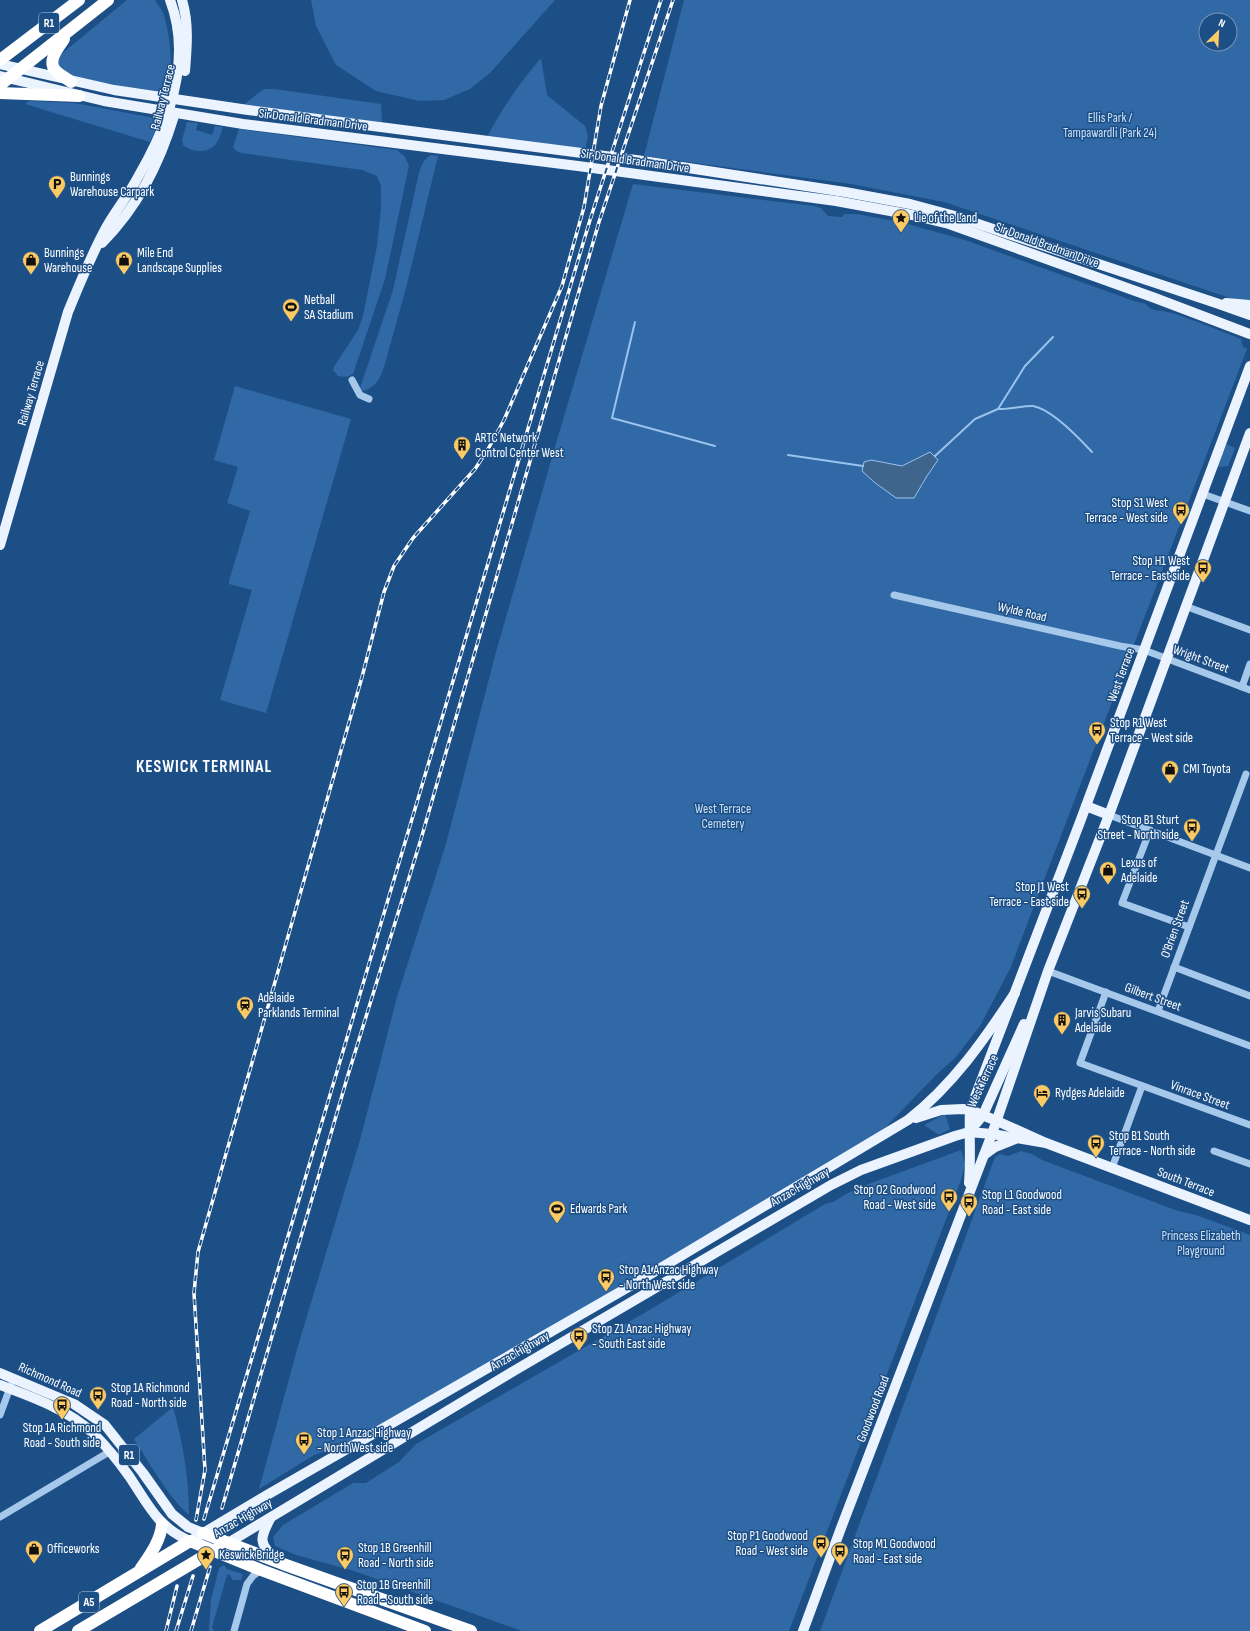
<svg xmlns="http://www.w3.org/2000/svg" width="1250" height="1631" viewBox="0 0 1250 1631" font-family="'Sofia Sans Condensed',sans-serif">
<rect width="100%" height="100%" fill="#1d4f87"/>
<!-- green -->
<g fill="#3069a5" fill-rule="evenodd">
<path d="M 127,0 L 155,0 C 158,5 163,11 164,16 C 171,37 173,73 168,94 L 73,79 L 61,70 L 57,64 L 59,56 Z"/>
<polygon points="311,0 555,0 490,73 470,89 444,100 419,101 376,91 336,65 316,26"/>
<path d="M 684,0 L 1250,0 L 1250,300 L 1236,300 L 944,202 L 851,184 L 644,156 ZM 1206,20 L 1230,20 L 1230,44 L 1206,44 Z"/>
<path d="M 541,58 L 547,95 L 585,126 L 588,136 L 585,150 L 487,137 C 502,109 520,82 541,58 Z"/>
<polygon points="264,89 274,89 381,104 382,122 243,105"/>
<polygon points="29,101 74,103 160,119 150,142 25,104"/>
<path d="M 187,122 L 198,123 L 196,130 L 212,135 L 215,126 L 223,127 C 221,133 219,140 215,145 C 206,154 192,152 183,145 L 182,140 Z"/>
<polygon points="239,129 397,150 405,157 409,166 385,279 353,374 346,377 338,376 333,370 335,365 358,330 363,316 377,246 381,208 381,186 377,176 362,170 241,153 236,151 233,147"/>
<path d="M 431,155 L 438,156 L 406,288 L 384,367 C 380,379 376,387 363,391 L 360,388 L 393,290 L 419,173 C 422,164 423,160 431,155 Z"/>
<path d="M 633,184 L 814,206 L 821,208 L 828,216 L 842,217 L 844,214 L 857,214 L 904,223 L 965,240 L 1134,301 L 1146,304 C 1151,312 1160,310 1168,312 C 1193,319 1217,330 1241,339 L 1243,347 L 1247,349 L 1010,969 L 980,1026 L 955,1058 L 936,1075 L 882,1131 L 576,1313 L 343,1446 L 314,1455 L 259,1489 L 298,1346 L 360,1140 L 397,997 L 446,844 L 496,652 L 555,447 Z"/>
<polygon points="235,386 351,419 266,713 220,700 252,590 229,584 229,581 250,511 227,503 238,467 214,460"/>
<polygon points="1226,444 1235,448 1228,466 1217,467"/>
<polygon points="945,1114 950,1129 939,1135 924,1125"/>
<polygon points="961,1150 965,1164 961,1180 789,1631 522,1631 354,1571 296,1555 275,1546 273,1537 283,1525 353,1483 366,1483 399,1462 416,1444 646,1312 825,1204 833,1202 855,1189"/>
<polygon points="1021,1151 1032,1154 1042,1160 1178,1211 1196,1215 1250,1235 1250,1631 820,1631 995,1157 1000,1154 1008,1156"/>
<path d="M 173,1407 C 183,1443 189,1478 189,1515 C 169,1498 149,1462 134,1439 Z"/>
<polygon points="224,1565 227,1569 243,1574 241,1580 233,1580 229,1574 227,1575 212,1627 214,1631 209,1631 211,1600 219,1568"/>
</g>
<!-- water -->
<polygon fill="#3f658d" stroke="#99c3ed" points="930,452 938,460 927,476 914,498 896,498 874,482 862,471 864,462 871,460 902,466"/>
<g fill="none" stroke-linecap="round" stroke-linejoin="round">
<!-- stream -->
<g stroke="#99c3ed" stroke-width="2">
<polyline points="635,322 612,418 715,446"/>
<path d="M 999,409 C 1009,410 1026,405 1033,406 C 1051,409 1080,439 1092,452"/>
<polyline points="788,455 863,466"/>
<polyline points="935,456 975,419 998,409 1025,366 1053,337"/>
</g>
<!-- minor -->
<g stroke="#a6c8eb" stroke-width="7">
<polyline points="352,380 360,395 369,399"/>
<polyline points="1203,494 1250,511"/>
<polyline points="894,595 1120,646 1144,650 1250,690"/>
<polyline points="1185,606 1250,630"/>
<polyline points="1242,687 1250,664"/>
<polyline points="1109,815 1250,868"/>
<polyline points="1150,830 1122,903 1189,927"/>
<polyline points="1174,967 1250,996"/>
<polyline points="1048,971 1250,1046"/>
<polyline points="1106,992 1080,1063 1250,1125"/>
<polyline points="1158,1011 1246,774"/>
<polyline points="1214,1151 1250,1164"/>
<polyline points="1112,1168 1142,1086"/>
<polyline points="0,1415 11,1385"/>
<polyline points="0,1517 109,1452"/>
<polyline points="234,1631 247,1584 253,1576 261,1570"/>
</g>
<!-- major -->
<g stroke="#ebf3fe" stroke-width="10">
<path d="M 182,0 C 189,23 187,47 185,71"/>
<polyline points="0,64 114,90 248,110 636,160 845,192 910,204 951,215 1216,303 1250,315"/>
<polyline points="0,76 104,101 243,124 578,166 836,201 912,215 949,224 1155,298 1250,334"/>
<path d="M 102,243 C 138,206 159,165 174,116"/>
<polyline points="1226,303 1250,305"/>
<path d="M 0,545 L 68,312 C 80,283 92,253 107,226 C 117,209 129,194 138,177 C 169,124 193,60 170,0"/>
<polyline points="1086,806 1109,815"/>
<polyline points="916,1118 941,1110 963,1109 970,1110 997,1121 1046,1143 1250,1220"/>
<polyline points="969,1132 983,1115 1024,1024"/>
<polyline points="984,1155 995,1147 1015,1139"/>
<path d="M 969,1183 C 971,1159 969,1135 970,1110 L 1080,822 L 1250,366"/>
<polyline points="0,1373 74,1404 105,1425 143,1473 172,1514 188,1527 203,1533"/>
<path d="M 0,1385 C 32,1397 69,1410 94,1434 C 106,1446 119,1462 129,1476 C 148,1504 157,1527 190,1541 L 267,1495 L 639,1281 L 908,1120 C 953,1085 984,1040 1015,993"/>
<path d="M 270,1519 C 260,1538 258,1544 276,1559"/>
<polyline points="228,1543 512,1372 831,1185 861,1170 955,1136 969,1132 992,1134 1046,1143"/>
<polyline points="803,1631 841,1528 992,1134 1048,971 1109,815 1250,433"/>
</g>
<!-- highway -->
<g stroke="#fff" stroke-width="12">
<path d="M 64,39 C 59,47 47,60 55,70 C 59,75 67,78 71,82"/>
<polyline points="0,60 79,0"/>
<polyline points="0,85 108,0"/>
<polyline points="0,93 79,96"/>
<polyline points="203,1533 283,1564 471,1631"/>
<path d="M 141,1568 C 150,1555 161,1540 162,1524"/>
<polyline points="40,1631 190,1541 261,1570 425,1631"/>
<polyline points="78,1631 218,1548"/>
</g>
<!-- rail casing -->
<g stroke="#fff" stroke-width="3.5">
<g id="rail">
<polyline points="222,1508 348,1075 421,839 599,222 673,0"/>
<polyline points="204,1519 590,220 661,0"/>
<polyline points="196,1520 205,1470 194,1293 198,1252 362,677 384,592 394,566 413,538 475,469 487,451 504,420 562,286 584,207 601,106 630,0"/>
<polyline points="166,1631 177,1586"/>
<polyline points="176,1631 193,1576"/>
<polyline points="191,1631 210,1567"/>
</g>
</g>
<!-- rail -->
<use href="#rail" stroke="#1d4f87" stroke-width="2" stroke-dasharray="6" stroke-linecap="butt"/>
</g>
<!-- icons -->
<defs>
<g id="parking-pin" transform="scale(0.9)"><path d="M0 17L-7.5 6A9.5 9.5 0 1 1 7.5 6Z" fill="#fbca64" stroke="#1d4f87"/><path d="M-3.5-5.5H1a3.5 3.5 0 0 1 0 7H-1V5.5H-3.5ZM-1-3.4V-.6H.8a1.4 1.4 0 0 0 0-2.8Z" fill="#111"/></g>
<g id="sight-pin" transform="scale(0.9)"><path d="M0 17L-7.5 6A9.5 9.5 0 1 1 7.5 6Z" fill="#fbca64" stroke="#1d4f87"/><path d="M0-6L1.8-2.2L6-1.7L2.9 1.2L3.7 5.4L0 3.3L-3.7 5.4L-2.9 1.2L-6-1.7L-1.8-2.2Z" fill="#111"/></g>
<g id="shop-pin" transform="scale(0.9)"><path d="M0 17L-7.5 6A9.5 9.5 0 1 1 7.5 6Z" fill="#fbca64" stroke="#1d4f87"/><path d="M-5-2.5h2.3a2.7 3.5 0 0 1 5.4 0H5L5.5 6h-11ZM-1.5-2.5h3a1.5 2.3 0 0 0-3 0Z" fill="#111"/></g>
<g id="stadium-pin" transform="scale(0.9)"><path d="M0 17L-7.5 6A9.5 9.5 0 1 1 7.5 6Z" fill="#fbca64" stroke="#1d4f87"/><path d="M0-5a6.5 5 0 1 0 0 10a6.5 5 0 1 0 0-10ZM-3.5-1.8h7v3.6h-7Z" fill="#111"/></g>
<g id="building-pin" transform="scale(0.9)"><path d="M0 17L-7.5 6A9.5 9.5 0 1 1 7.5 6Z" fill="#fbca64" stroke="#1d4f87"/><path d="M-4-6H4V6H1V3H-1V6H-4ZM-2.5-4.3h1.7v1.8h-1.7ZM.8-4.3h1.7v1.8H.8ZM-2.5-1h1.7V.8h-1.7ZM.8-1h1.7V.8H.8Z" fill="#111"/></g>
<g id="bus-pin" transform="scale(0.9)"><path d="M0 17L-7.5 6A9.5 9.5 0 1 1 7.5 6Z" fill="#fbca64" stroke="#1d4f87"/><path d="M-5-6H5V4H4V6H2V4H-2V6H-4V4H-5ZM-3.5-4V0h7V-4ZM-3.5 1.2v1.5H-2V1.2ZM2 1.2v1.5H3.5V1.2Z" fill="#111"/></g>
<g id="station-pin" transform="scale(0.9)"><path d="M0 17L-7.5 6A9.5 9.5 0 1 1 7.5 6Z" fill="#fbca64" stroke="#1d4f87"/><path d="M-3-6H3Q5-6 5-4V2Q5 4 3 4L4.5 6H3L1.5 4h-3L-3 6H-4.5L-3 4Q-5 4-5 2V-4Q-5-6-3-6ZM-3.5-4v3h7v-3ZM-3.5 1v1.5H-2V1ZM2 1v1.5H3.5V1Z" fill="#111"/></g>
<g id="hotel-pin" transform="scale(0.9)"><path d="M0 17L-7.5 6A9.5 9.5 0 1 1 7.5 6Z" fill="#fbca64" stroke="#1d4f87"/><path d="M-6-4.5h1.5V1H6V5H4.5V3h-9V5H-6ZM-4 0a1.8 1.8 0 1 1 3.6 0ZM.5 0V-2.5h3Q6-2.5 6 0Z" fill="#111"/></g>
</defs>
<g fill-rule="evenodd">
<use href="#parking-pin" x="57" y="184"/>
<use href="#sight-pin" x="901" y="218"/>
<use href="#shop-pin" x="31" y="260"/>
<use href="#shop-pin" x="124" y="260"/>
<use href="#stadium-pin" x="291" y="307"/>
<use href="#building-pin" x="462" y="445"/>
<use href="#bus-pin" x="1181" y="510"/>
<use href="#bus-pin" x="1203" y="568"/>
<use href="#bus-pin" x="1097" y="730"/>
<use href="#shop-pin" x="1170" y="769"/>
<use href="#bus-pin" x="1192" y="827"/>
<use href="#shop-pin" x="1108" y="870"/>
<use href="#bus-pin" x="1082" y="894"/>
<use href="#station-pin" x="245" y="1005"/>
<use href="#building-pin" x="1062" y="1020"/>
<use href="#hotel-pin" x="1042" y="1093"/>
<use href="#bus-pin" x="1096" y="1143"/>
<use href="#bus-pin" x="949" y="1197"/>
<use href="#bus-pin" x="969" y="1202"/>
<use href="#stadium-pin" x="557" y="1209"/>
<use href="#bus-pin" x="606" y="1277"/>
<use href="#bus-pin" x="579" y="1336"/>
<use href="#bus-pin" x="98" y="1395"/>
<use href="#bus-pin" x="62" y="1405"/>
<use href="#bus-pin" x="304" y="1440"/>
<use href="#bus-pin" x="821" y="1543"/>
<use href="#shop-pin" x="34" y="1549"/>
<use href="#bus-pin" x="840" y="1551"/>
<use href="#sight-pin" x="206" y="1555"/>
<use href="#bus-pin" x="345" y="1555"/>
<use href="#bus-pin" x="344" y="1592"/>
</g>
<g text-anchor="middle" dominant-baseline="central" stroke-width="3" stroke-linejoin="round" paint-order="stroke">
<!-- shield labels -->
<g fill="#1d4f87" stroke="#bbcadb" stroke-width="1">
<rect x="39" y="13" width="20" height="20" rx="3"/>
<rect x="119" y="1445" width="20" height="20" rx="3"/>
<rect x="79" y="1592" width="20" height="20" rx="3"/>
</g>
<g font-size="12" font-weight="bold" fill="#fff">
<text x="49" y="23">R1</text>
<text x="129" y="1455">R1</text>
<text x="89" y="1602">A5</text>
</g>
<!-- street labels -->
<g font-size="13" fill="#fff" stroke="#1d4f87">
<text transform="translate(163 97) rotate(-76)">Railway Terrace</text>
<text transform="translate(313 120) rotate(7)">Sir Donald Bradman Drive</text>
<text transform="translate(635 161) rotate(8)">Sir Donald Bradman Drive</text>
<text transform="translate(1047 245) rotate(20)">Sir Donald Bradman Drive</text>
<text transform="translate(31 393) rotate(-74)">Railway Terrace</text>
<text transform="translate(1022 612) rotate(13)">Wylde Road</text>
<text transform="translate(1201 659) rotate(20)">Wright Street</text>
<text transform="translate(1121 675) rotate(-70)">West Terrace</text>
<text transform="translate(1175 929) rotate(-70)">O'Brien Street</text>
<text transform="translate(1153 997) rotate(20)">Gilbert Street</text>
<text transform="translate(983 1081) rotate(-65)">West Terrace</text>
<text transform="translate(1200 1095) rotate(20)">Vinrace Street</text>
<text transform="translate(1186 1182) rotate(21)">South Terrace</text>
<text transform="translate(800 1187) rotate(-30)">Anzac Highway</text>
<text transform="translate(520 1351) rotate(-30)">Anzac Highway</text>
<text transform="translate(50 1380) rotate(24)">Richmond Road</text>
<text transform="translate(873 1409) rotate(-69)">Goodwood Road</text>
<text transform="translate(243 1518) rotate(-30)">Anzac Highway</text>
</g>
<!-- park labels -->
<g font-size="13" fill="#cbe1f8" stroke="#1d4f87">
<text x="1110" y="118">Ellis Park /<tspan x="1110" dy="15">Tampawardli (Park 24)</tspan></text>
<text x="723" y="809">West Terrace<tspan x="723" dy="15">Cemetery</tspan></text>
<text x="1201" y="1236">Princess Elizabeth<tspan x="1201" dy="15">Playground</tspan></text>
</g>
<!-- poi labels -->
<g font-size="13" fill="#fff" stroke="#1d4f87" text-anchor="start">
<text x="70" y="177">Bunnings<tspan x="70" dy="15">Warehouse Carpark</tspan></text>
<text x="914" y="218">Lie of the Land</text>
<text x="44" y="253">Bunnings<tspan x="44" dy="15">Warehouse</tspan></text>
<text x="137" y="253">Mile End<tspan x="137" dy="15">Landscape Supplies</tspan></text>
<text x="304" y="300">Netball<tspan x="304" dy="15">SA Stadium</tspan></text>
<text x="475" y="438">ARTC Network<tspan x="475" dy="15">Control Center West</tspan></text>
<text x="1168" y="503" text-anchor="end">Stop S1 West<tspan x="1168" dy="15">Terrace - West side</tspan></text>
<text x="1190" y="561" text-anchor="end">Stop H1 West<tspan x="1190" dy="15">Terrace - East side</tspan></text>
<text x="1110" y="723">Stop R1 West<tspan x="1110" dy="15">Terrace - West side</tspan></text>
<text x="1183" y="769">CMI Toyota</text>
<text x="1179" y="820" text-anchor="end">Stop B1 Sturt<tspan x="1179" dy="15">Street - North side</tspan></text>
<text x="1121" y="863">Lexus of<tspan x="1121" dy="15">Adelaide</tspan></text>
<text x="1069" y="887" text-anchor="end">Stop J1 West<tspan x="1069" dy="15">Terrace - East side</tspan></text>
<text x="258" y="998">Adelaide<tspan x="258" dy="15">Parklands Terminal</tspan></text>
<text x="1075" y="1013">Jarvis Subaru<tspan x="1075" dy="15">Adelaide</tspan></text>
<text x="1055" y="1093">Rydges Adelaide</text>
<text x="1109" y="1136">Stop B1 South<tspan x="1109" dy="15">Terrace - North side</tspan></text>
<text x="936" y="1190" text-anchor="end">Stop O2 Goodwood<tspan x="936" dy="15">Road - West side</tspan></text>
<text x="982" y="1195">Stop L1 Goodwood<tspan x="982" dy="15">Road - East side</tspan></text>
<text x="570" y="1209">Edwards Park</text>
<text x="619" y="1270">Stop A1 Anzac Highway<tspan x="619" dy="15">- North West side</tspan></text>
<text x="592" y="1329">Stop Z1 Anzac Highway<tspan x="592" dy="15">- South East side</tspan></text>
<text x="111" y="1388">Stop 1A Richmond<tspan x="111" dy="15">Road - North side</tspan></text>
<text x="62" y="1428" text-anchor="middle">Stop 1A Richmond<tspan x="62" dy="15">Road - South side</tspan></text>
<text x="317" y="1433">Stop 1 Anzac Highway<tspan x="317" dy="15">- North West side</tspan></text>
<text x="808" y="1536" text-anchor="end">Stop P1 Goodwood<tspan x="808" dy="15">Road - West side</tspan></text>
<text x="853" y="1544">Stop M1 Goodwood<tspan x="853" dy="15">Road - East side</tspan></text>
<text x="358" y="1548">Stop 1B Greenhill<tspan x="358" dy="15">Road - North side</tspan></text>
<text x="47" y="1549">Officeworks</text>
<text x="219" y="1555">Keswick Bridge</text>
<text x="357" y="1585">Stop 1B Greenhill<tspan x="357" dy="15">Road - South side</tspan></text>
</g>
<!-- district labels -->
<g font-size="17" font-weight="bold" letter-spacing="1" fill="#fff" stroke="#1d4f87">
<text x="204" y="767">KESWICK TERMINAL</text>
</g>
</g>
<!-- north arrow -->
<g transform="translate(1218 32) rotate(24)"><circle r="19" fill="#1d4f87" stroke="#7795b7"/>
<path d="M0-3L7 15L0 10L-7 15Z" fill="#fbca64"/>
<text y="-6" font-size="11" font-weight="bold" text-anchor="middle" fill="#ffffff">N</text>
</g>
</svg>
